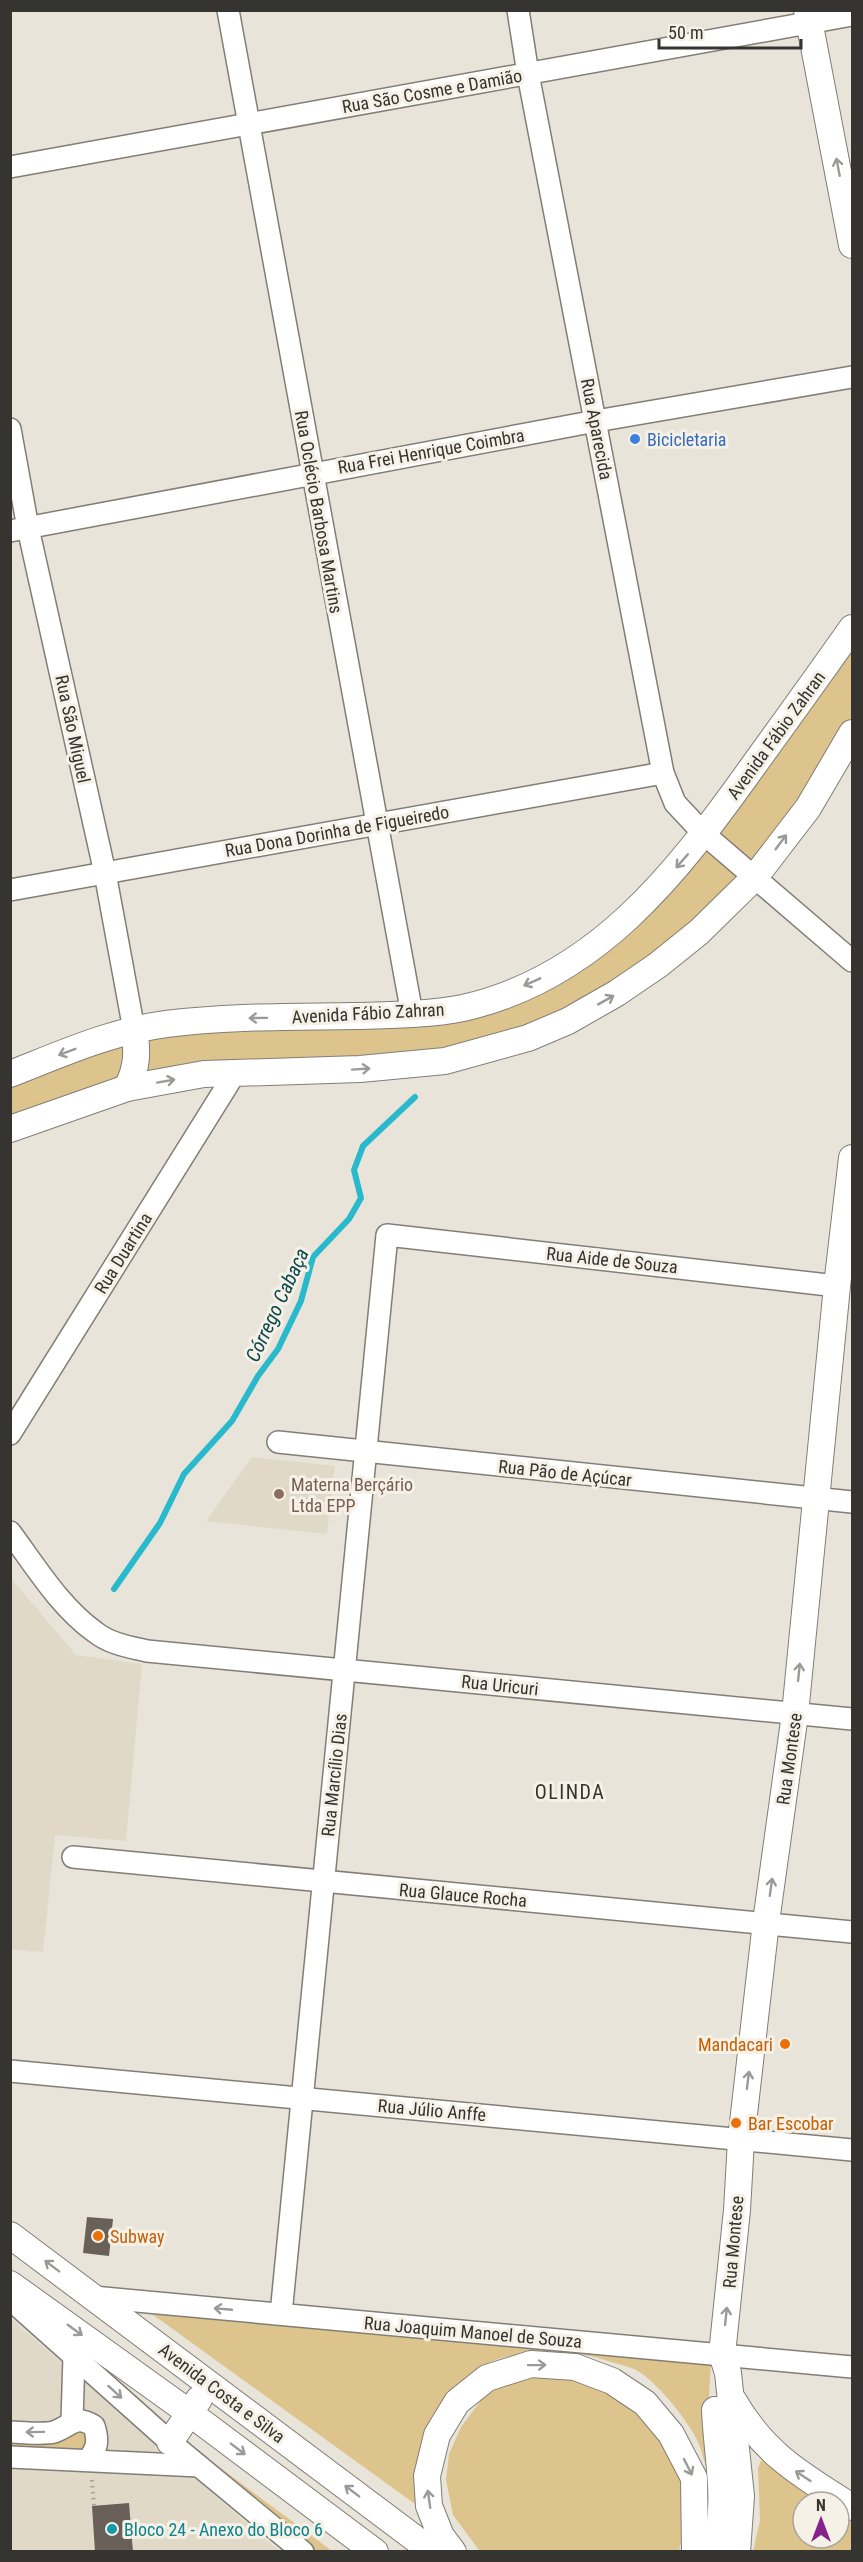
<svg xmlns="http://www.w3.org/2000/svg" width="863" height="2562" viewBox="0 0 863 2562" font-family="'Roboto Condensed',sans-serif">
<rect width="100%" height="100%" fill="#e8e4d9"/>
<!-- built -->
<g fill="#e1d9c8">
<polygon points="252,1457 335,1466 327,1534 206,1521"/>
<polygon points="10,1577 76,1655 142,1664 126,1841 55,1835 43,1952 11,1949"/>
<polygon points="10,2318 265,2539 280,2551 11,2551"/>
</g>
<!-- green -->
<g fill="#ddc48c">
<polygon points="852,640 852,717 826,763 751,868 712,836"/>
<polygon points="704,847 742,875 697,924 568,1015 444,1054 234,1066 11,1122 11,1083 163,1032 392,1024 567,978 631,933"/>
<path d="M 145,2309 L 711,2361 L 708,2415 L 711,2473 C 703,2463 703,2454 699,2444 C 690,2423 660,2386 641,2373 C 633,2367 621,2365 611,2362 C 578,2350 533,2348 498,2359 C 471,2368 438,2400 427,2427 C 422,2440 422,2492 422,2509 Z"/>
<polygon points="538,2373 595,2382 643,2416 663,2443 680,2479 685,2522 679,2551 479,2550 453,2515 446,2480 449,2454 461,2427 482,2399 509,2380"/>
<polygon points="80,2430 87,2437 85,2447 80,2450 11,2448 11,2441 57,2442"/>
<polygon points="203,2455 332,2551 314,2551"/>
<polygon points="766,2460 831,2502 803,2502 803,2538 839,2538 839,2507 852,2516 852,2551 753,2552 760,2520 758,2468 761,2461"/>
</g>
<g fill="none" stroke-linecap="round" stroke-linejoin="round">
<!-- stream -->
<polyline stroke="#28bacc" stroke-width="6" points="114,1589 160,1523 184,1474 232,1421 258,1376 278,1349 301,1301 313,1257 349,1219 361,1198 354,1170 363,1146 415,1097"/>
</g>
<!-- building -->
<g fill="#686059">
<polygon points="87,2217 113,2219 109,2256 83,2253"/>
<polygon points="129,2503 133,2552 95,2552 92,2506"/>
</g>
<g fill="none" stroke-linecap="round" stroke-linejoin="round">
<!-- minor casing -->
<g stroke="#827e75" stroke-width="24">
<g id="minor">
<polyline points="228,10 412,1014"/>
<polyline points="518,10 528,74 663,773 675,803 704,834 852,961"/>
<polyline points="10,167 852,15"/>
<polyline points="10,429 28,528 105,873 134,1030"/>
<polyline points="10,531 596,421 852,377"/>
<polyline points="10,890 663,773"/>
<polyline points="10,1434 235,1073"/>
<polyline points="278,1442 852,1502"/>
<path d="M 10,1532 C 36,1567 60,1607 95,1632 C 110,1644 130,1647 147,1651 L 852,1719"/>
<polyline points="73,1857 852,1932"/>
<polyline points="10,2071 852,2150"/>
<polyline points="10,2296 21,2309 170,2442 303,2552"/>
<polyline points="93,2297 852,2367"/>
<polyline points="281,2314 387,1235 837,1286"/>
<polyline points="72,2421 74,2356"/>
<path d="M 10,2432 C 24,2432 41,2435 54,2432 C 72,2426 74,2414 94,2426 C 99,2441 97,2449 88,2460"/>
<polyline points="10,2457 199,2466"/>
</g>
</g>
<!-- major casing -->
<g stroke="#827e75" stroke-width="28">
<g id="major">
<polyline points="807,10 852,245"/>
<path d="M 10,1074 C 61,1054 112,1031 166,1024 C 229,1016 293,1017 355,1016 C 391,1015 428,1015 463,1008 C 596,978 676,874 751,769 C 785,722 819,675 852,628"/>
<path d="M 127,1088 C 137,1068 138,1053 134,1030"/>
<polyline points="10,1129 127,1088 204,1074 360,1069 445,1061 528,1038 568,1021 617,993 658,965 699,932 755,877 808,808 852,733"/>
<polyline points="10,2235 433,2552"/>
<polyline points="10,2284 191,2414 375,2552"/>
<path d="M 733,2400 C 764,2454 801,2475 852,2507"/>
<polyline points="170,2442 199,2399"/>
<polyline points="453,2552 441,2536 429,2506 427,2476 437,2435 457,2402 487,2378 531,2364 575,2367 612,2381 645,2403 671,2434 694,2478 695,2552"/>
<path d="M 714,2552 C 729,2502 717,2460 715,2410"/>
<polyline points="737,2552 741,2496 728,2373 722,2354 737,2210 741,2140 766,1922 795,1714 837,1286 852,1158"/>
</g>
</g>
<!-- path -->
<polyline stroke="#a6a39a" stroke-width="4" stroke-dasharray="1.5 4.5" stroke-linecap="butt" points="92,2480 94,2506"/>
<!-- minor -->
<use href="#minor" stroke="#fff" stroke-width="21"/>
<!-- major -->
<use href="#major" stroke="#fff" stroke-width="26"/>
</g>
<!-- one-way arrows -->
<defs><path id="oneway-shaft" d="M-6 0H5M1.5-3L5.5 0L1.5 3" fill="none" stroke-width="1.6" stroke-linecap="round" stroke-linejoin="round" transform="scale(1.5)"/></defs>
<g stroke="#9a9a98">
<use href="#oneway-shaft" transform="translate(838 167) rotate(-101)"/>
<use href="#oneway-shaft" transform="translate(781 842) rotate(-53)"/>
<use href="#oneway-shaft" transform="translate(682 861) rotate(131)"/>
<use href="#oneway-shaft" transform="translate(532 982) rotate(156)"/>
<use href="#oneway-shaft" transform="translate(606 1000) rotate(-29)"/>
<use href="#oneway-shaft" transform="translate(258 1018) rotate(179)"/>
<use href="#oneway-shaft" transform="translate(67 1052) rotate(159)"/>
<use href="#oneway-shaft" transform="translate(361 1069) rotate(-4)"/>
<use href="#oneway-shaft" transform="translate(166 1081) rotate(-10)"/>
<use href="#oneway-shaft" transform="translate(799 1672) rotate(-84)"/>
<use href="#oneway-shaft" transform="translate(771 1887) rotate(-82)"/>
<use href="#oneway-shaft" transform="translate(748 2080) rotate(-83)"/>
<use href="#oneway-shaft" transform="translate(52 2266) rotate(-143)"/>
<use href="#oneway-shaft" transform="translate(223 2309) rotate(-175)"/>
<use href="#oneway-shaft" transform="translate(726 2316) rotate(-84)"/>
<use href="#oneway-shaft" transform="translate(75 2330) rotate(36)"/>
<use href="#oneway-shaft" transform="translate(537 2365) rotate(-1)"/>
<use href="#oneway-shaft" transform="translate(115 2392) rotate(42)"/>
<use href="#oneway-shaft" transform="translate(35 2432) rotate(179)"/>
<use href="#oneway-shaft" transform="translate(238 2449) rotate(37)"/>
<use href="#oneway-shaft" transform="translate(688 2467) rotate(63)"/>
<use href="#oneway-shaft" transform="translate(803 2476) rotate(-147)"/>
<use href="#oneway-shaft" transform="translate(352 2491) rotate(-143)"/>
<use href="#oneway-shaft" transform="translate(429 2499) rotate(-98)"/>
</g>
<!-- markers -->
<circle fill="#3f7fe0" stroke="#f6f1e6" stroke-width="2" cx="635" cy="439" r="6"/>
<circle fill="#8d6e63" stroke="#f6f1e6" stroke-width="2" cx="279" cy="1494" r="6"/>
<g fill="#e8710a" stroke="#f6f1e6" stroke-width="2">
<circle cx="785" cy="2044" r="6"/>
<circle cx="736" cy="2123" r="6"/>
<circle cx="98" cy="2236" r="6"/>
</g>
<circle fill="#0f9aa8" stroke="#f6f1e6" stroke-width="2" cx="112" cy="2529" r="6"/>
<g text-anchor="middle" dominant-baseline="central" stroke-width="6" stroke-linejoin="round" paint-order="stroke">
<!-- street labels -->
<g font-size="18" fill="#353430" stroke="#f6f1e6">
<text transform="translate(432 91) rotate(-10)">Rua São Cosme e Damião</text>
<text transform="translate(597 429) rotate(79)">Rua Aparecida</text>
<text transform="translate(431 451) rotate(-10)">Rua Frei Henrique Coimbra</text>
<text transform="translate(319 512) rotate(80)">Rua Oclécio Barbosa Martins</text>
<text transform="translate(73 729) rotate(78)">Rua São Miguel</text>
<text transform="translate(776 735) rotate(-54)">Avenida Fábio Zahran</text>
<text transform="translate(337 831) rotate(-10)">Rua Dona Dorinha de Figueiredo</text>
<text transform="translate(368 1013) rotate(-3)">Avenida Fábio Zahran</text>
<text transform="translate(123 1253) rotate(-58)">Rua Duartina</text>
<text transform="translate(612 1260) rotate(6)">Rua Aide de Souza</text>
<text transform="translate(565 1473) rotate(6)">Rua Pão de Açúcar</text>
<text transform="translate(500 1685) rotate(6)">Rua Uricuri</text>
<text transform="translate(789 1759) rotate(-82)">Rua Montese</text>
<text transform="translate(334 1775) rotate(-84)">Rua Marcílio Dias</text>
<text transform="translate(463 1895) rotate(5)">Rua Glauce Rocha</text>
<text transform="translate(432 2110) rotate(5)">Rua Júlio Anffe</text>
<text transform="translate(733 2242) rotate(-85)">Rua Montese</text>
<text transform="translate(473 2332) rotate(5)">Rua Joaquim Manoel de Souza</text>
<text transform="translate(222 2393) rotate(37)">Avenida Costa e Silva</text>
</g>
<!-- shop labels -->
<g font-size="18" fill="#366cbe" stroke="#f6f1e6" text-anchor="start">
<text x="647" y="439">Bicicletaria</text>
</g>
<!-- education labels -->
<g font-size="18" fill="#785e54" stroke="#f6f1e6" text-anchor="start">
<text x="291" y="1484">Materna Berçário<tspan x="291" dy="21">Ltda EPP</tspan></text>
</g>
<!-- food labels -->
<g font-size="18" fill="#c56008" stroke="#f6f1e6" text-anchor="start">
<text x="773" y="2044" text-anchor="end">Mandacari</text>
<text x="748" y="2123">Bar Escobar</text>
<text x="110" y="2236">Subway</text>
</g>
<!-- culture labels -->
<g font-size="18" fill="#0d838f" stroke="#f6f1e6" text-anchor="start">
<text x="124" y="2529">Bloco 24 - Anexo do Bloco 6</text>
</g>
<!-- water labels -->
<g font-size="20" font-style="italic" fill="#0a484f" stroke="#f6f1e6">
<text transform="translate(277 1305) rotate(-65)">Córrego Cabaça</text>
</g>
<!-- neighbourhood labels -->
<g font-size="20" letter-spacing="1.5" fill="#353430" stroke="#f6f1e6">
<text x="570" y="1792">OLINDA</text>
</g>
</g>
<!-- border -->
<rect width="863" height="2562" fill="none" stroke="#353430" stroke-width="24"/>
<!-- north arrow -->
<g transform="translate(821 2520)"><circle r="28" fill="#f6f1e6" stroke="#a9a59d" stroke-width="1.5"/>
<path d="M0-4.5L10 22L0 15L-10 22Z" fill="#85228c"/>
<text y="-9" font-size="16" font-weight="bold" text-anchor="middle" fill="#353430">N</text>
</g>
<!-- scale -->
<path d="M659 39v9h142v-9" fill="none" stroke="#353430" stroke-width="3"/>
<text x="668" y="39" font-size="18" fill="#353430" stroke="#f6f1e6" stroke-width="4.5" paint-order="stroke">50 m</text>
</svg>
